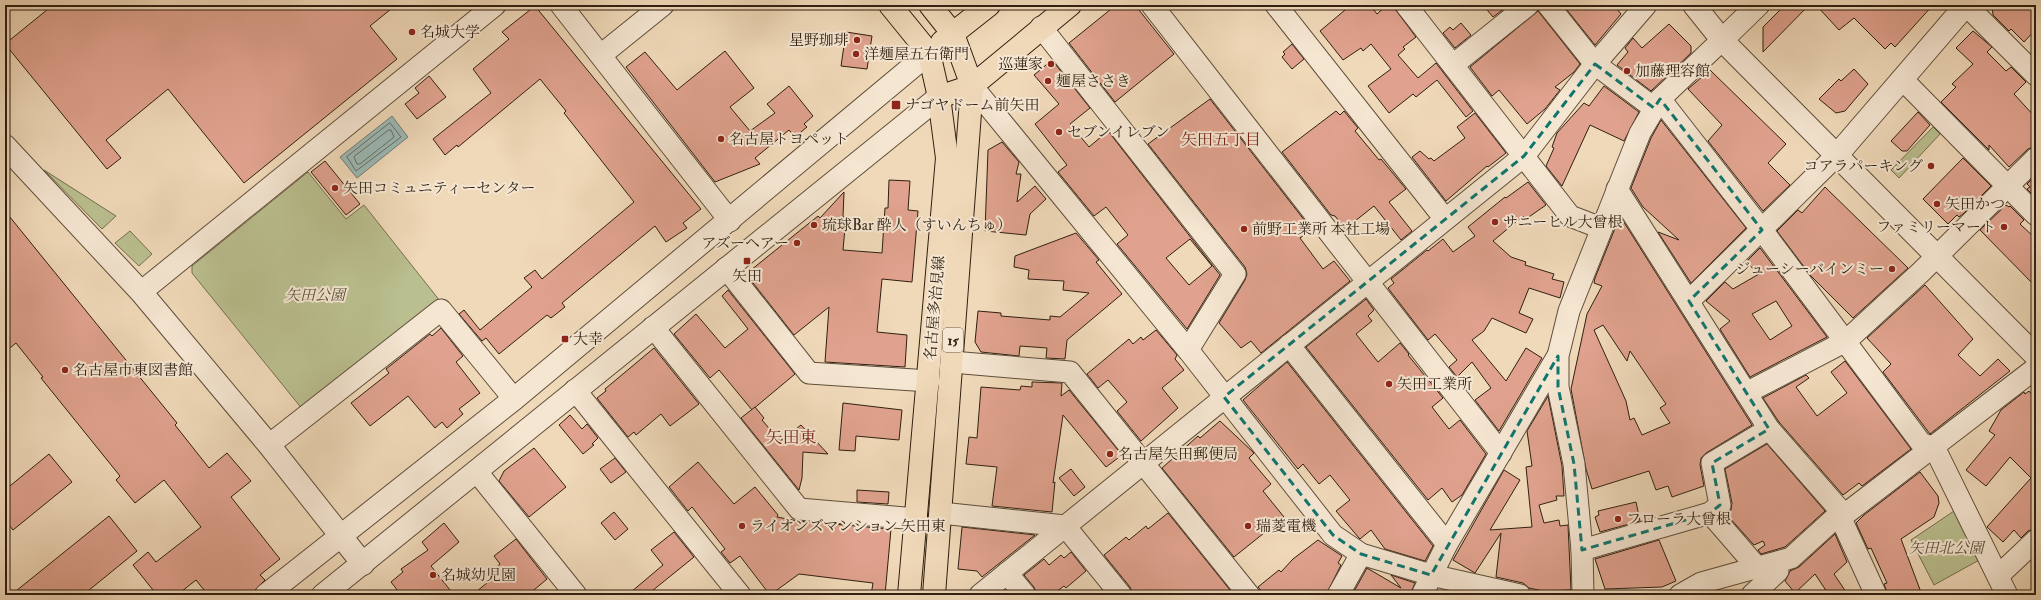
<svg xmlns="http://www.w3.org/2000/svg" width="2041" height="600" viewBox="0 0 2041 600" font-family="'IM FELL Double Pica','Noto Serif JP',serif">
<rect width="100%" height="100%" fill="#f0d9b9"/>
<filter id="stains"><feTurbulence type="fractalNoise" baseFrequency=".005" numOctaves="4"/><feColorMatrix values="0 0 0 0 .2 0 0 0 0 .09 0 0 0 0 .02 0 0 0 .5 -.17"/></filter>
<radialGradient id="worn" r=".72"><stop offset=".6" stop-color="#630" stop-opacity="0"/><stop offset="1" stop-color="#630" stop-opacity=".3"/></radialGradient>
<!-- green -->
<g fill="#babf8f" stroke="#746f50">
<polygon points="1933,127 1940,134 1899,178 1891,170"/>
<polygon points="44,170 116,216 102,229"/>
<polygon points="308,172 346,219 364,205 440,301 303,410 192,273 192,266"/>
<polygon points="130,231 152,254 139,266 115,243"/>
<polygon points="1957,509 1981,559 1934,585 1911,540"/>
</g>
<!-- water -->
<polygon fill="#9bb9b6" stroke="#707b74" points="392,116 408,137 357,178 340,157"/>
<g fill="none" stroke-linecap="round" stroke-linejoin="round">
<!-- shore -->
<g stroke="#656c64" stroke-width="1">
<polygon points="390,123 401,137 356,171 347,157"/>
<polygon points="389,130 391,130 394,137 360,164 357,164 354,157"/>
</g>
</g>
<!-- building -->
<g fill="#e0a28e" stroke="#2f1f11" fill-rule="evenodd">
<polygon points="53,5 396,5 370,26 397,59 244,183 168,89 106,140 121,158 107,169 5,44"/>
<polygon points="1116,5 1135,5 1174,54 1115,102 1069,43"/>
<polygon points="1351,5 1370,5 1377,14 1387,5 1392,5 1416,37 1403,47 1405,49 1398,55 1418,78 1436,63 1473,111 1466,117 1437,80 1416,97 1413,94 1389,113 1368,86 1391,69 1371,44 1363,51 1361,48 1343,60 1320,31"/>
<polygon points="1483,5 1509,5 1493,17"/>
<polygon points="1563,5 1614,5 1621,14 1595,45"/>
<polygon points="1785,5 1809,5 1763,52 1763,27"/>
<polygon points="1816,5 1933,5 1895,47 1891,43 1885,49 1854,18 1839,30"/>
<polygon points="1992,5 2036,5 2036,29 2024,42 2011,29 2009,31 1993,15"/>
<polygon points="535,6 701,209 683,223 687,228 666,242 655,226 562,303 565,307 551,318 547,315 499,354 486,338 482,341 459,314 464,310 480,330 532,287 524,278 535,270 542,279 634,202 564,113 566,111 540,79 458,147 457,145 445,155 433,139 491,93 473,69 509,39 502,32"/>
<polygon points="1538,11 1580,64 1574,72 1555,87 1560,90 1545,109 1527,124 1499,90 1492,96 1470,67"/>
<polygon points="1461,23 1471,35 1455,48 1443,33 1450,27 1453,30"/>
<polygon points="1669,24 1691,46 1691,53 1651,91 1617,65 1628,52 1625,48 1633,38 1642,48"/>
<polygon points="1973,31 1992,47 1987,52 2006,71 2011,67 2026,82 2014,94 2036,118 2036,146 2028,149 2009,167 1989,145 1989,150 1941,102 1956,87 1952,84 1973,64 1956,48"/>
<polygon points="846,32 872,36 867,69 841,66"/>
<polygon points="1292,44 1304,59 1292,69 1282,57 1285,54 1283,52"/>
<polygon points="725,51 754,88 730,107 750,131 775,113 767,104 789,86 813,116 804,124 807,127 795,137 789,130 755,158 760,164 715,182 626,67 645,52 677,90"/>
<path d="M 1052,60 L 1090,108 L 1070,124 L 1089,147 L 1108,131 L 1220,275 L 1187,329 L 1117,244 L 1128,235 L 1106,207 L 1094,216 L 1058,172 L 1067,165 L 1035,124 L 1059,104 L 1034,75 ZM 1190,239 L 1212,266 L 1189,285 L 1166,258 Z"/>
<polygon points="1854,69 1868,84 1845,111 1836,113 1819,99 1839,79 1841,81"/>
<polygon points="1710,70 1786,144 1768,163 1790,185 1763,211 1708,141 1722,125 1688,89"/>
<polygon points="429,76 446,97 417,119 405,104 419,93 415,88"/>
<polygon points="1604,86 1639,112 1624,141 1590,125 1562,186 1546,166 1554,148 1552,147 1557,133 1584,103 1589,106"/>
<polygon points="1210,99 1312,230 1300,238 1323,269 1334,261 1350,281 1261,353 1251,341 1241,348 1219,323 1245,280 1247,274 1245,267 1148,144"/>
<polygon points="1336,111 1340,115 1344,111 1358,128 1355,131 1379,160 1381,159 1406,189 1389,202 1412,231 1401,240 1374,206 1345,229 1335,216 1331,215 1282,152"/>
<polygon points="1918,112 1930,125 1907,151 1902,151 1891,141"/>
<polygon points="1475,113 1506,153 1488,167 1487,166 1446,201 1412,157 1420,151 1429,159 1431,158 1434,161 1465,138 1457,127"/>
<polygon points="1661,120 1746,228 1691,283 1658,232 1679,240 1643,207 1631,188 1651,138"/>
<polygon points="1002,142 1019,162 1016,174 1021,174 1017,202 1035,186 1046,199 1030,214 1026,235 985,231 988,150"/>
<polygon points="1963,158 1991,186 1963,214 1959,217 1957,215 1948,224 1923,199"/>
<polygon points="325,161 360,204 346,215 311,172"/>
<polygon points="2036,175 2036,198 2027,189 2030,187 2027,184"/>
<polygon points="889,180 910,181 908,210 918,211 912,282 882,279 877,332 907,335 905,367 825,362 829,307 794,335 746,274 818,216 820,218 844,192 843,217 846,217 843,250 882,253 885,208 888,208"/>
<polygon points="1528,182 1546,205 1526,219 1523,216 1493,241 1511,257 1526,262 1525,265 1554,274 1552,279 1564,282 1560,298 1529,288 1519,313 1533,319 1526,333 1492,318 1484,331 1472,340 1506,381 1526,348 1542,358 1499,431 1475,400 1491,388 1472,362 1457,377 1449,367 1457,360 1435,334 1428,340 1388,288 1394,283 1391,279 1427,250 1428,251 1443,239 1453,252 1475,236 1468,227 1505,197 1506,198"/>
<polygon points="1825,187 1908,268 1853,318 1811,276 1777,231 1798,210 1802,213"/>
<polygon points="2006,205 2009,207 2010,206 2024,220 2020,224 2036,239 2036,287 1980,230"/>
<polygon points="5,211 177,423 175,425 209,468 227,453 251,481 231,497 280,559 260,575 265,580 255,590 254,595 208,595 196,580 177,595 157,595 133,565 148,552 156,562 201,527 164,480 135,503 116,480 120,476 41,378 43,377 16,343 5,352"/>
<path d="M 1620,216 L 1752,425 L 1706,453 L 1701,458 L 1700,465 L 1704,486 L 1672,497 L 1668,486 L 1656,490 L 1649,471 L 1592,489 L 1586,469 L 1571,389 L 1587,314 L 1602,286 L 1594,283 L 1595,278 ZM 1603,325 L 1627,361 L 1630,351 L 1666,404 L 1660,408 L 1670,423 L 1642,435 L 1634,418 L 1630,420 L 1626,401 L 1594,330 Z"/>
<polygon points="1076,233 1099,260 1096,262 1122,294 1067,340 1065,359 1046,358 1047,348 1020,346 1019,356 981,352 975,342 978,311 1001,313 1001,316 1050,320 1050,316 1060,317 1089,293 1063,290 1064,281 1028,279 1029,270 1014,267 1015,256"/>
<path d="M 1760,248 L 1827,337 L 1750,377 L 1720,329 L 1730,321 L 1706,301 L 1725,282 L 1733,289 L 1759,274 L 1746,262 ZM 1776,301 L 1792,326 L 1770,340 L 1752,314 Z"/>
<polygon points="1925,285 1973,339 1958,355 1980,376 1998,359 2010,371 1930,434 1883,372 1891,364 1867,338"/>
<polygon points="728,290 795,374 752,410 719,370 710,378 674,334 696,314 725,348 748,329 722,296"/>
<polygon points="1366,299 1374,310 1368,316 1372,321 1356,334 1378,362 1400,343 1409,354 1408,355 1443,398 1432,407 1449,429 1460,420 1486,454 1462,495 1452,502 1442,488 1428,500 1306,347"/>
<polygon points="441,328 463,356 456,362 480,393 459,409 463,414 447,428 442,422 435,428 408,396 370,426 351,403 389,373 386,369 430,334 432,336"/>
<polygon points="1156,330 1177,355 1175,359 1184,370 1162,388 1178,408 1141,441 1117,411 1127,402 1108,380 1098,388 1087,374 1129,339 1133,344 1141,337 1143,340"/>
<polygon points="654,348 699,404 670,426 661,414 636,435 634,432 628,437 597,398 606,391 605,389"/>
<polygon points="1845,361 1911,449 1862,486 1859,483 1843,495 1779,422 1763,398 1806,375 1809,378 1796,387 1817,416 1847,393 1831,372"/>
<polygon points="1287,362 1433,546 1425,561 1385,549 1371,530 1360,539 1359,538 1336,511 1350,500 1330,475 1319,484 1303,464 1298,469 1243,400"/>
<polygon points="1032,382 1062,383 1061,396 1069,390 1122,455 1106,467 1063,415 1053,483 1055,482 1052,512 992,506 997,467 966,464 969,437 977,438 981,387 1020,390 1021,386 1032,387"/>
<polygon points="2029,391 2036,400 2036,528 2028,531 2021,538 2014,530 2003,542 1987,527 2031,478 2010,457 1986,486 1966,470 1995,435 1989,431 2001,410 2024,392 2025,394"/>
<polygon points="1548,396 1562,466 1564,496 1556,496 1557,500 1539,505 1544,523 1559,520 1560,526 1568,525 1571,590 1543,591 1529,588 1523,583 1496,577 1501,533 1475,573 1453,560 1504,470 1520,480 1490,530 1532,527 1526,467 1532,466 1527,431"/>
<polygon points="843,403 902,410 899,440 856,436 855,451 839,450"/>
<polygon points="755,407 764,418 762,420 780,441 801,425 828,454 803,452 802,478 799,490 741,418"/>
<polygon points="570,415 582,429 587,424 598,438 592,444 594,445 583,454 559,425"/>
<polygon points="1220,421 1254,453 1249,458 1271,484 1263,491 1284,517 1234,557 1162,468 1198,436 1200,438"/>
<polygon points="1767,444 1825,511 1785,547 1761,554 1758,550 1765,545 1763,541 1754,545 1727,515 1731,510 1732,503 1725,469"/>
<polygon points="534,448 566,487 529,517 499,481 504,471"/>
<polygon points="49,454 72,482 13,530 5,520 5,490"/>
<polygon points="615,458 626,472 611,483 600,469"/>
<polygon points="698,462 734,504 755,487 778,515 777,517 798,521 891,529 885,595 871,595 873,583 799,574 770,595 740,556 730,563 721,552 725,549 692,507 688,511 669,487"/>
<polygon points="1071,469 1085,487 1074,496 1059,478"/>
<polygon points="1920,472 1938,496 1939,503 1934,517 1901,539 1922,595 1888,595 1884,584 1887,583 1871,548 1868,549 1856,523 1864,515"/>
<polygon points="857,490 889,492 888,504 857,502"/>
<polygon points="1636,502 1640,521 1600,532 1595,517 1599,515 1598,511"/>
<polygon points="614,512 628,529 615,540 601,523"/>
<polygon points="1168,513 1234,595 1133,594 1130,587 1104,555 1126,537 1129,540 1146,526 1148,529"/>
<polygon points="109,516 137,551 83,595 11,595"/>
<polygon points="444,523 459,542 431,566 454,595 401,595 391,582 403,572 401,569 428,550 422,542"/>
<polygon points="962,527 1035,535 982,577 977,571 958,569"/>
<polygon points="674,532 694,557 647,595 634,595 631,592 663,565 651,550"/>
<polygon points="1835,534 1847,562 1834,574 1848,595 1829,595 1815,574 1795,593 1785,581 1790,571 1799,567"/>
<polygon points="516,539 547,579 528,595 472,595 492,579 488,574 500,564 494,556"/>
<polygon points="1318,540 1342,556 1338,563 1341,565 1326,595 1265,595 1258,587 1279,570 1281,572 1293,559"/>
<polygon points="1659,540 1676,581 1662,587 1605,589 1595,559"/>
<polygon points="1071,552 1086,571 1066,588 1064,586 1052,595 1037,595 1034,587 1024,575 1044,559 1049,565 1061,555 1064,558"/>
<polygon points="1367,568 1401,588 1391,575 1415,583 1410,595 1352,595"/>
</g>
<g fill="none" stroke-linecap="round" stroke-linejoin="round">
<!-- minor casing -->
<g stroke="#5f4e3b" stroke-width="23">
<g id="minor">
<polyline points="561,5 730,221"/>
<polyline points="1152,5 1501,453"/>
<polyline points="1276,5 1445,219"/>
<polyline points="1406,5 1570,216 1601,228"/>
<polyline points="1548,5 1595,64 1654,108"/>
<polyline points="1966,5 2036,75"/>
<polyline points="1041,27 1235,274 1188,350"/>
<polyline points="601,55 663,5"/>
<polyline points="1453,65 1528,5"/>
<polyline points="1902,79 2036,215"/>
<polyline points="972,86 1188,350 1333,535 1361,554 1431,575 1520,595"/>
<polyline points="1660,99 1762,230 1921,443 1932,447 1937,453 2007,595"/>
<polyline points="1617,189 1769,429 1839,509 1843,523 1876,595"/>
<polyline points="726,268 809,373 929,381"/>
<polyline points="141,292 495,5"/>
<polyline points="1689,301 1837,155"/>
<polyline points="653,327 799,509 917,519"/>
<polyline points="1289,345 1447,544"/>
<polyline points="952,362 1070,372 1249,595"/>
<polyline points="575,390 740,595"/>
<polyline points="1746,393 1846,341 1921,272 2036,158"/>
<polyline points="269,445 441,310 514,399"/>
<polyline points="477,472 576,595"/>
<polyline points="941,513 1065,526 1121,595"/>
<polyline points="1710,513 1768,580"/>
<polyline points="1582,550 1710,513 1720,505 1712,463 1769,429"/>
<polyline points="1007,573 1025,595"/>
<polyline points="1998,576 2036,540"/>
<polyline points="980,595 1524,156 1595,64 1646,5"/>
<polyline points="1338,595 1361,554"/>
<polyline points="1422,595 1447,544 1557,357"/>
<polyline points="1583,595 1582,550 1574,464 1558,387 1558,356 1569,311 1640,133 1660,99 1722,40"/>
<polyline points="1680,595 1701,583 1791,558 1835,518 1848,512 2036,368"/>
<polyline points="1752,595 1778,571"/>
</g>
</g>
<!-- tertiary casing -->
<g stroke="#5f4e3b" stroke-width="24">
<g id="tertiary">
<polyline points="1694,5 1722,40 2036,356"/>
<polyline points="1722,40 1758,5"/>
<polyline points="5,146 141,292 269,445 363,564"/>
<polyline points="1837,155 1966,5"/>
<polyline points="266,595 514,399 929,53"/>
<polyline points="323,595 939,97"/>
</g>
</g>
<!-- primary casing -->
<g stroke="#2f1f11" stroke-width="24">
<g id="primary">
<polyline points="890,5 929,53 939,97 947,158 909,595"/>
<polyline points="930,5 953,34 972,86 934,595"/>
<polyline points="942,42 989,5"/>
<polyline points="939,97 972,86 1070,5"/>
</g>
</g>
<!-- minor -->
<use href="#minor" stroke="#f5e6d2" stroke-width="21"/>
<!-- tertiary -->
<use href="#tertiary" stroke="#f5e6d2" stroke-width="22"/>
<!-- primary -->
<use href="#primary" stroke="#f0d9b9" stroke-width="22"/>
</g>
<!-- marked area -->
<path fill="none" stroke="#0f766e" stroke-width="3" stroke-dasharray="8 5" stroke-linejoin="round" d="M 1595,64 L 1654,108 L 1660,99 L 1762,230 L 1689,301 L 1769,429 L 1712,463 L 1720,505 L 1710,513 L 1582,550 L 1574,464 L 1558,387 L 1558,356 L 1431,575 L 1361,554 L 1333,535 L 1224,397 L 1524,156 Z"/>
<!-- markers -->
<g fill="#8f2418" stroke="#f5e6d2" stroke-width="1.5">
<circle cx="412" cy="32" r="4"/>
<circle cx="857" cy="40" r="4"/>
<circle cx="856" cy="54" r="4"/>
<circle cx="1051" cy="64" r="4"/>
<circle cx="1627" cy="71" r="4"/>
<circle cx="1048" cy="81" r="4"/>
<rect x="891" y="100" width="10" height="10" rx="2"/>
<circle cx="1059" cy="132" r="4"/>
<circle cx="721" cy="139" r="4"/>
<circle cx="1931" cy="166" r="4"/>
<circle cx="335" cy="188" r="4"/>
<circle cx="1937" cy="204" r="4"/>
<circle cx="1495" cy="222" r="4"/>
<circle cx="814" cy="225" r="4"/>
<circle cx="2004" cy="227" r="4"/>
<circle cx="1244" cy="229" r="4"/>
<circle cx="797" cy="243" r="4"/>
<rect x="743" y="257" width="8" height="8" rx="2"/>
<circle cx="1892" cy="269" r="4"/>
<rect x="561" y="335" width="8" height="8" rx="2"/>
<circle cx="65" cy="370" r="4"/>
<circle cx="1389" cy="384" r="4"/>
<circle cx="1110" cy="454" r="4"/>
<circle cx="1618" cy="519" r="4"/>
<circle cx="742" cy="526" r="4"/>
<circle cx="1248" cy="526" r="4"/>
<circle cx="433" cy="575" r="4"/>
</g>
<g text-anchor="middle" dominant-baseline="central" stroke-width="4" stroke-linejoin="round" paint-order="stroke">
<!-- shield labels -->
<rect fill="#f5e6d2" stroke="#6a5b4b" stroke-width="1" x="943" y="328" width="20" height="24" rx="3"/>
<g font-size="14" font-weight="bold" fill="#2f1f11">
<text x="953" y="340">15</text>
</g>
<!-- poi labels -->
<g font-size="15" fill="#2f1f11" stroke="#f5e6d2" text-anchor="start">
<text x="420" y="32">名城大学</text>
<text x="849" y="40" text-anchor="end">星野珈琲</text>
<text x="864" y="54">洋麺屋五右衛門</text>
<text x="1043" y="64" text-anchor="end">巡蓮家</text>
<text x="1635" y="71">加藤理容館</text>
<text x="1056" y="81">麺屋ささき</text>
<text x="905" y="105">ナゴヤドーム前矢田</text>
<text x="1067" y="132">セブンイレブン</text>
<text x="729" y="139">名古屋トヨペット</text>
<text x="1923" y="166" text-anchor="end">コアラパーキング</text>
<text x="343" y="188">矢田コミュニティーセンター</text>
<text x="1945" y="204">矢田かつ</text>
<text x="1503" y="222">サニーヒル大曾根</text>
<text x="822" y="225">琉球Bar 酔人（すいんちゅ）</text>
<text x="1996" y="227" text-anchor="end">ファミリーマート</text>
<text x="1252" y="229">前野工業所 本社工場</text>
<text x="789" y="243" text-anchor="end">アズーヘアー</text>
<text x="1884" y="269" text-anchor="end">ジューシーバインミー</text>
<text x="747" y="276" text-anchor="middle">矢田</text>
<text x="573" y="339">大幸</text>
<text x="73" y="370">名古屋市東図書館</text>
<text x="1397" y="384">矢田工業所</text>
<text x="1118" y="454">名古屋矢田郵便局</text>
<text x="1626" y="519">フローラ大曾根</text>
<text x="750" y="526">ライオンズマンション 矢田東</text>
<text x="1256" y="526">瑞菱電機</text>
<text x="441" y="575">名城幼児園</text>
</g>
<!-- park labels -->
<g font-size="15" font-style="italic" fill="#594f37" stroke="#f5e6d2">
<text x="315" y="295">矢田公園</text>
<text x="1946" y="548">矢田北公園</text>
</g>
<!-- street labels -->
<g font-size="15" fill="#2f1f11" stroke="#f5e6d2">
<text transform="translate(935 308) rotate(-85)">名古屋多治見線</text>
</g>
<!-- neighbourhood labels -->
<g font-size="16" fill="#7a1f14" stroke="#f5e6d2">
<text x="1221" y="140">矢田五丁目</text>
</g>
<!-- quarter labels -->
<g font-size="17" fill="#7a1f14" stroke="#f5e6d2">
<text x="791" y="437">矢田東</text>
</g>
</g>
<!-- margin -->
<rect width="2041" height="600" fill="none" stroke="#f0d9b9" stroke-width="20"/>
<rect x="6" y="6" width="2029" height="588" fill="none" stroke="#2f1f11" stroke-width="2"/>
<rect x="10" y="10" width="2021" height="580" fill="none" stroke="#2f1f11"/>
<rect width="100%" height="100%" filter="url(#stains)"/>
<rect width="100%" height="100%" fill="url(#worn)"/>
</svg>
